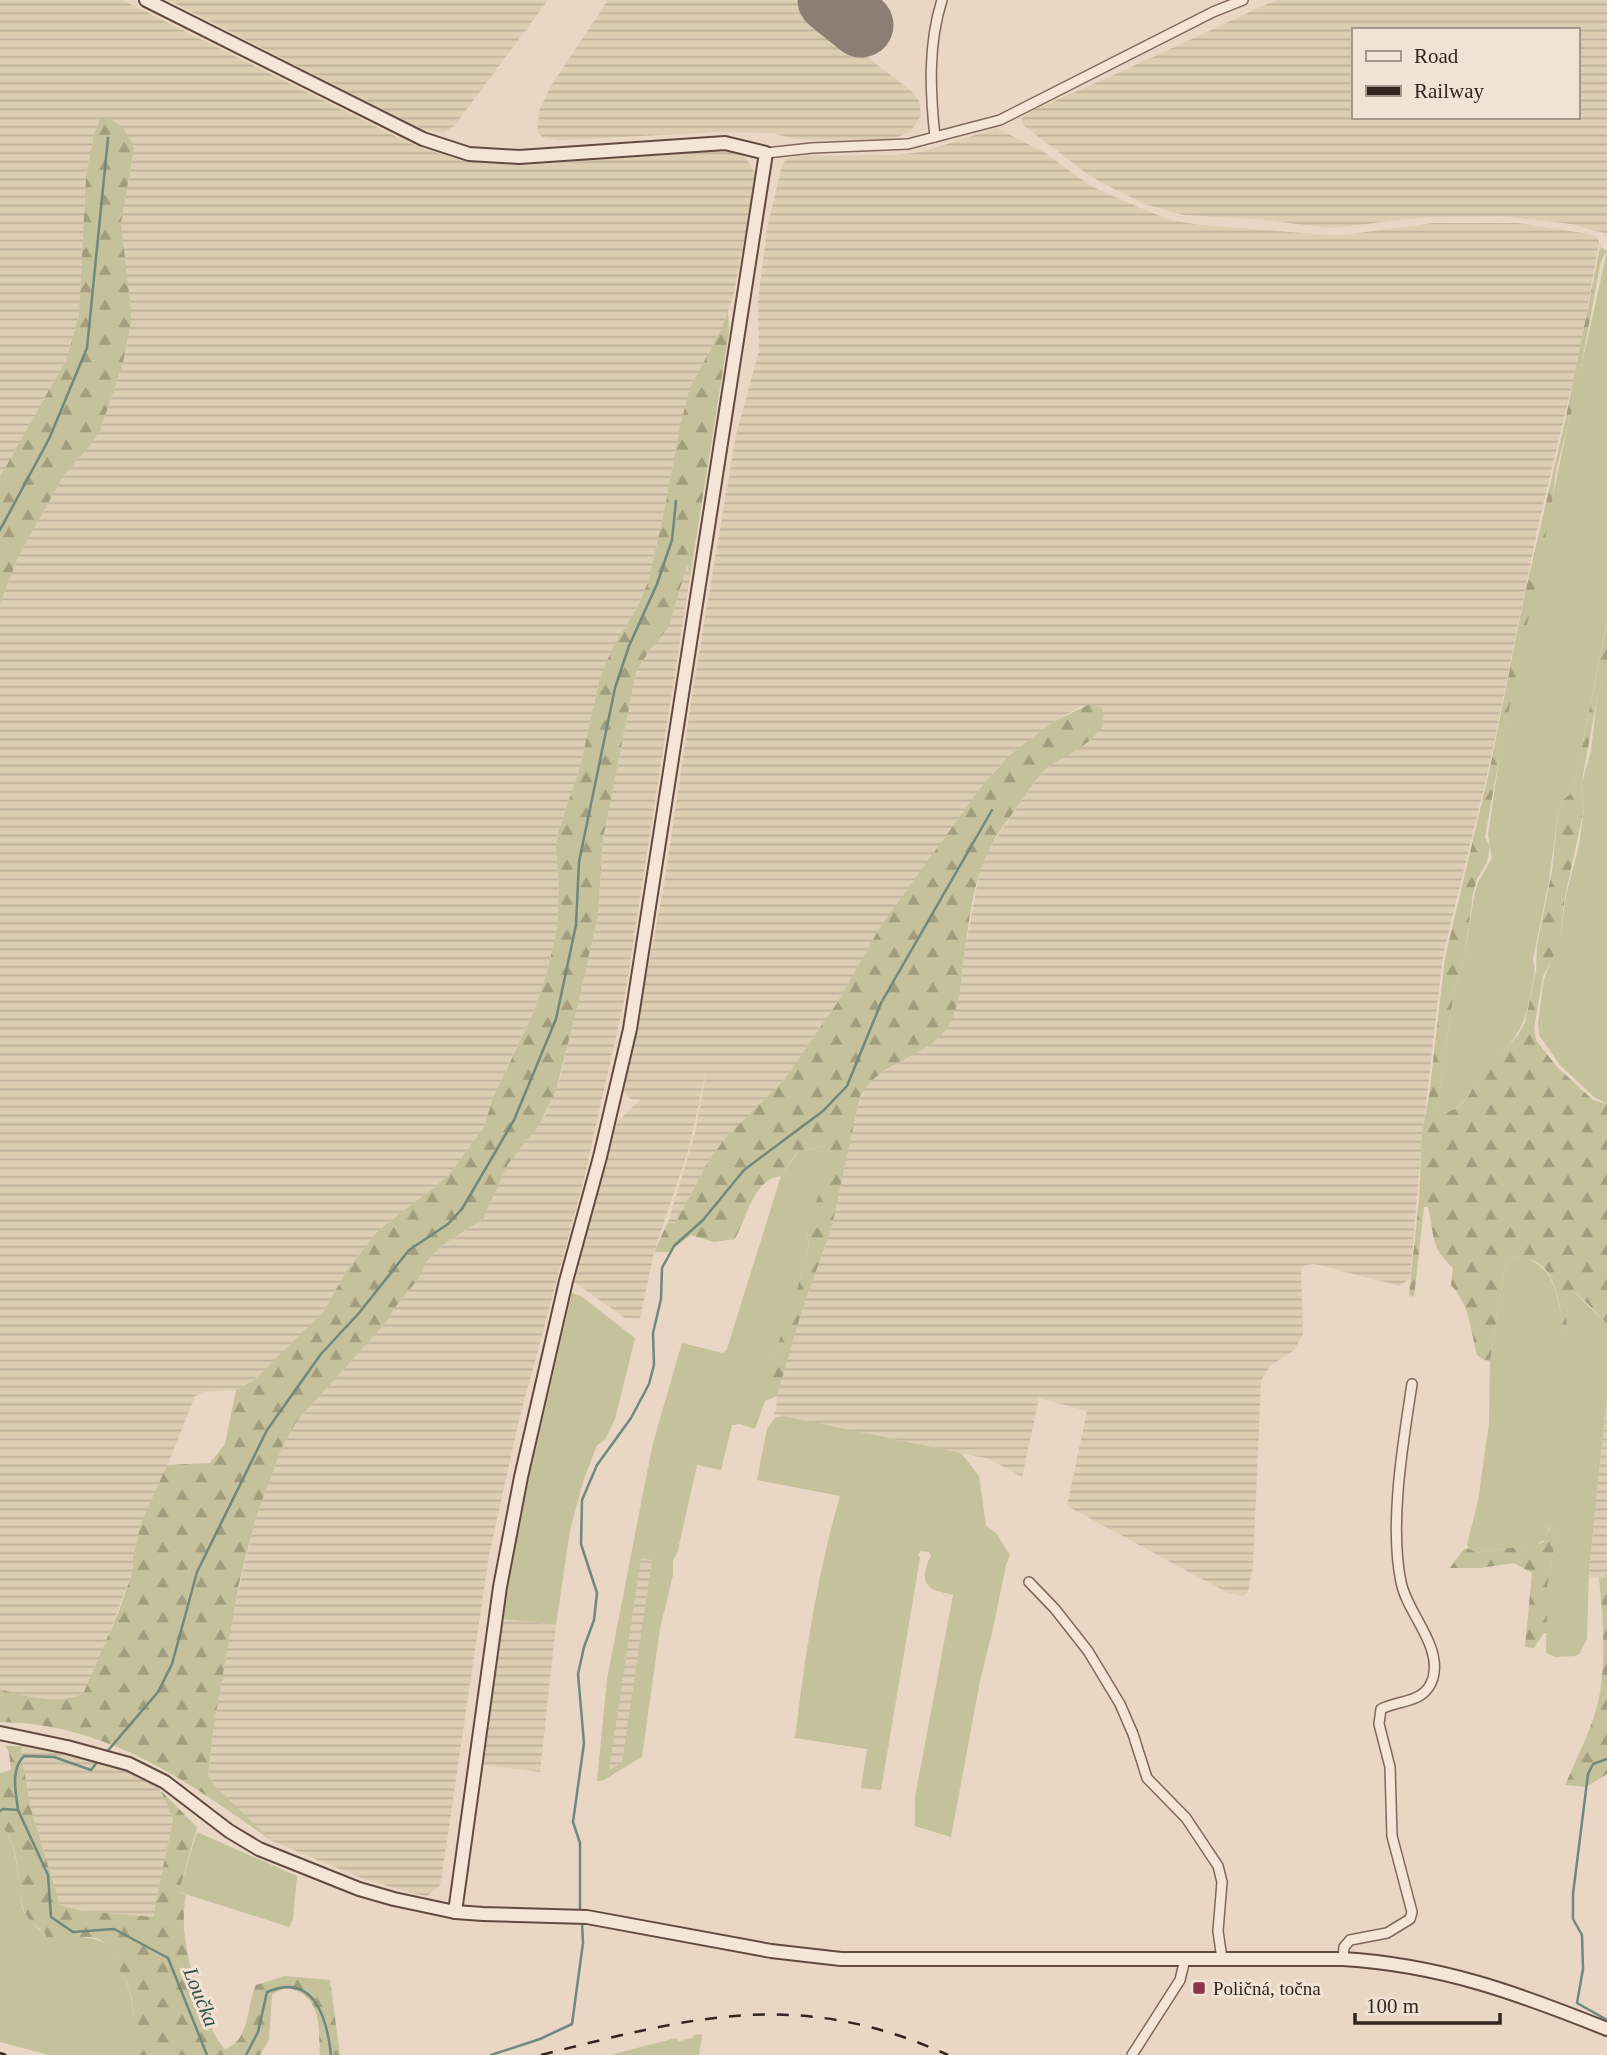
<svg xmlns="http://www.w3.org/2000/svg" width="1607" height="2055" viewBox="0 0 1607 2055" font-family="'Times New Roman',serif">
<defs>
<pattern id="farmland-rules" width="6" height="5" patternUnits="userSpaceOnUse" patternTransform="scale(1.75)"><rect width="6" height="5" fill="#ddcdb3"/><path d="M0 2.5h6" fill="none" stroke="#beb09a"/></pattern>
<pattern id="forest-firs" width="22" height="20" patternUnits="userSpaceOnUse" patternTransform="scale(1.75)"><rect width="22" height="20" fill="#c5c19a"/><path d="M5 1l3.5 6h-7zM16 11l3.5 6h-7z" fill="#a19d7d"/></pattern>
</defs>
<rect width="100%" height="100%" fill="#e9d6c4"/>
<!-- farmland -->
<g fill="url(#farmland-rules)" fill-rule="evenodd">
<polygon points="0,0 122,0 399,138 424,149 463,161 522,165 557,163 718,149 736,152 746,158 757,176 733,297 720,332 690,387 680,426 663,517 648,582 637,608 600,678 580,767 558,833 556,847 559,888 557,930 548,968 535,1009 507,1067 483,1129 448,1176 378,1231 347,1270 324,1311 254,1380 236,1390 204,1392 195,1396 155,1496 141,1523 133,1557 133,1570 100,1658 83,1694 74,1697 52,1699 22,1696 0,1689 0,604 19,555 64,475 89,447 100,431 123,363 131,322 131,310 121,223 134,148 100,119 94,134 86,175 79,315 67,358 0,477"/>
<polygon points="168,0 548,0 455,125 443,133 420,128"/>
<polygon points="608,0 794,0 911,91 919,101 921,116 910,132 891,139 811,140 790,138 773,133 722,132 559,140 543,137 537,132 539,111 551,86"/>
<path d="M 1276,0 L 1607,0 L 1607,234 L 1571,224 L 1501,216 L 1427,217 L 1331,228 L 1255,219 L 1183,215 L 1145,204 L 1112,188 L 1089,175 L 1023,125 L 1021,119 L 1029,112 L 1125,70 ZM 1353,30 L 1577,30 L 1577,117 L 1353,117 Z"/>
<polygon points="997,128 1045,153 1088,184 1106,193 1169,220 1201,225 1328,235 1344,235 1434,223 1518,223 1589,234 1597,237 1599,241 1578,360 1539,522 1489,767 1443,955 1423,1130 1410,1278 1400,1286 1314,1264 1306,1265 1301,1269 1303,1334 1294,1350 1269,1367 1261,1381 1253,1566 1248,1592 1243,1596 1228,1593 1067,1506 1087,1411 1039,1398 1022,1477 989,1459 773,1414 776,1410 777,1396 802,1310 831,1230 860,1096 865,1086 878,1075 928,1046 958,1002 964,954 980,870 988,850 1039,776 1048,767 1087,743 1104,719 1101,707 1082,706 1067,714 1053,722 997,768 880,927 837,1003 784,1080 726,1137 708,1162 680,1217 675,1225 671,1224 668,1222 695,1133 708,1062 689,1148 654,1252 640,1319 625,1318 574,1282 617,1122 640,1100 631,1099 624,1092 664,885 695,676 736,435 759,351 758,301 767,229 782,165 786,159 799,156 896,155 922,152"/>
<polygon points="687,564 690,577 624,1001 583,1183 519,1420 489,1555 441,1881 439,1886 427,1896 415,1894 364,1879 272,1841 217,1788 208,1776 213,1731 233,1613 256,1517 283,1445 297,1421 389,1319 393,1310 419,1278 425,1264 433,1254 447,1242 483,1219 508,1164 545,1115 560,1079 598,915 603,839 636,672 649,651 668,628"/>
<polygon points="1607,1396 1607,1574 1605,1578 1590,1577 1589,1569"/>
<polygon points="641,1558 652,1559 629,1726 622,1763 608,1771"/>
<polygon points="503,1619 556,1625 540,1772 483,1765"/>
<polygon points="22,1746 91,1760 131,1773 149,1781 161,1791 173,1818 153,1918 82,1911 60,1905 31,1809 21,1754"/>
</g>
<!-- grass -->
<g fill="#c5c19a" fill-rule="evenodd">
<path d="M 1607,252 L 1607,620 L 1577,772 L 1571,793 L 1562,801 L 1558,813 L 1549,881 L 1533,959 C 1536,971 1534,976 1532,987 C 1526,1021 1521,1033 1497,1058 L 1488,1058 C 1475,1079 1469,1110 1442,1113 L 1437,1106 L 1454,992 L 1465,954 L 1474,896 L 1478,882 L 1492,858 L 1488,835 L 1500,753 L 1562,452 Z"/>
<polygon points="1607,665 1607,1104 1594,1097 1560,1065 1539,1035 1538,1022 1544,979 1560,938 1566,896 1579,845 1584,809 1581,786 1591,751 1597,698"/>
<path d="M 825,1146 L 831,1151 L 833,1160 L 807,1232 L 809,1245 L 796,1294 L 791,1304 L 775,1354 L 771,1384 L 755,1429 L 740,1424 L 732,1425 L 721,1470 L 697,1465 L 677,1554 L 673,1560 L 673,1575 L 660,1629 L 642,1757 L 602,1781 L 597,1781 L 607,1679 L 644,1488 L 653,1443 L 682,1343 L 723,1353 L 727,1349 L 781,1176 L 798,1152 ZM 641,1558 L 652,1560 L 622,1763 L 609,1770 Z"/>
<path d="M 1521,1257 C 1559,1265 1559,1307 1564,1337 L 1567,1337 L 1566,1299 L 1567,1294 L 1573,1291 L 1607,1324 L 1607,1396 L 1589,1569 L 1587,1639 L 1579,1654 L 1575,1656 L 1555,1657 L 1546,1653 L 1547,1588 L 1557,1529 L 1549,1527 L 1546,1539 L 1537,1544 L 1476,1553 L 1472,1552 L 1467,1545 L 1478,1501 L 1489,1423 L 1490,1361 L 1504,1272 C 1507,1261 1510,1258 1521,1257 Z"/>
<polygon points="572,1293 581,1296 635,1338 615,1419 605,1440 597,1445 583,1482 570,1530 556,1625 503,1619 520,1517"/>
<path d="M 783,1416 L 961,1453 L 979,1476 L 986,1526 L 996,1533 L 1010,1555 L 1006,1565 L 994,1624 L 980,1681 L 951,1837 L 915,1826 L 915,1797 L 953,1595 C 939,1591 923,1591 925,1572 C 927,1566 927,1562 931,1556 L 929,1552 L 921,1551 L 918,1555 L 920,1558 L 881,1790 L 861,1788 L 867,1749 L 795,1738 C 805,1656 817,1575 840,1496 L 757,1480 L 767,1429 L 775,1418 Z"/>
<path d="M 0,1825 C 18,1840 19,1883 22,1906 C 23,1914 33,1923 38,1929 C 45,1933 48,1939 56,1941 C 62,1943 66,1940 72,1939 C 97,1934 117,1944 119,1971 C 135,1984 134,2034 138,2055 L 49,2055 L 0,2042 Z"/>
<polygon points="197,1832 297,1876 293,1919 289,1927 179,1892"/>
<polygon points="702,2034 699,2055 610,2055 676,2038 679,2041 693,2038 694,2035"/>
</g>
<!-- forest -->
<g fill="url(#forest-firs)">
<polygon points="109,118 124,129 134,148 121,223 131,310 131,322 123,363 100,431 89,447 64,475 19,555 0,604 0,477 67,358 79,315 86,175 94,134 100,119"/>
<path d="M 1600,247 L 1607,251 L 1601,261 L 1575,398 L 1556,470 L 1551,510 L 1500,753 L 1485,837 L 1490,846 L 1487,862 L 1477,879 L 1473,893 L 1465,954 L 1454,992 L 1437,1106 L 1442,1113 C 1469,1110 1474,1083 1484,1062 L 1488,1058 L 1497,1058 L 1518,1035 L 1525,1023 L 1536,971 L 1537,945 L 1552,871 L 1558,813 L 1562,801 L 1571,793 L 1577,772 L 1607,622 L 1607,665 L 1597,698 L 1581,786 L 1584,809 L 1565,897 L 1560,938 L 1554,956 L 1543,976 L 1534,1029 L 1536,1040 L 1557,1067 L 1593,1100 L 1607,1104 L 1607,1324 L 1588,1304 L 1573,1291 L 1567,1294 L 1566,1299 L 1567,1337 L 1564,1337 C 1560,1311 1559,1262 1524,1258 C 1511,1256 1507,1261 1504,1272 L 1490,1361 L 1484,1360 L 1477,1355 C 1470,1327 1471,1308 1451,1285 L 1453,1268 C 1429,1246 1435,1235 1428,1207 L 1424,1207 L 1414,1297 L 1409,1295 L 1419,1199 L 1422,1133 L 1429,1096 L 1445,958 L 1490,768 L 1525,593 L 1566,417 Z"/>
<path d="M 728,311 L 729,332 L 690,577 L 687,565 L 668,628 L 649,651 L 636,672 L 603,839 L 598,915 L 577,1008 L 556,1090 L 539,1125 L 508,1164 L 483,1219 L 447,1242 L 433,1254 L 425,1264 L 419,1278 L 393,1310 L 389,1319 L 297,1421 L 283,1445 L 256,1517 L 239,1583 L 213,1731 L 208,1776 L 217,1788 L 272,1841 C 189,1782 107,1723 0,1722 L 0,1689 C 25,1697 58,1704 83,1694 L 119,1611 L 133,1570 L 133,1557 L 141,1523 L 167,1465 L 210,1463 L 225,1444 L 236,1390 L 254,1380 L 324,1311 L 347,1270 L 378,1231 L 448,1176 L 483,1129 L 494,1096 L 535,1009 L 548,968 L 557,930 L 559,888 L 556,847 L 558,833 L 580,767 L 600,678 L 612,649 L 637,608 L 648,582 L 663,517 L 680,426 L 690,387 L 720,332 Z"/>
<path d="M 1090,704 L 1101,707 C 1116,736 1063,755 1046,769 C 1036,778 1028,791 1020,803 C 1009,819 996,834 988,852 C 973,882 969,922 964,956 C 961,978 961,1002 950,1023 C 930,1059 879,1060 860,1096 L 831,1230 L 802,1310 L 777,1396 L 765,1401 L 775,1354 L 791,1303 L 796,1294 L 809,1245 L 807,1232 L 814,1207 L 831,1165 L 831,1151 L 825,1146 L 797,1152 L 781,1176 C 753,1179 747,1218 735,1239 L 714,1242 L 691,1235 L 668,1252 L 654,1252 L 668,1222 L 675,1224 L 708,1162 L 726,1137 L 784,1080 L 837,1003 L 880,927 L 982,786 L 1009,756 L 1053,722 Z"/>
<path d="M 1552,1525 L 1557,1529 L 1547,1588 L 1547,1633 L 1544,1633 L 1534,1648 L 1525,1647 L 1532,1573 L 1514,1563 L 1480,1568 L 1450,1568 L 1463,1550 L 1468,1548 L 1476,1553 L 1542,1543 C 1549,1537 1547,1529 1552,1525 Z"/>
<path d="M 1607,1574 L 1607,1774 L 1586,1787 L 1565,1785 C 1578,1756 1594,1725 1600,1693 C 1606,1656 1603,1615 1599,1578 L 1605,1578 Z"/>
<path d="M 5,1746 L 22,1746 L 21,1754 L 31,1809 L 60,1905 L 82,1911 L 153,1917 L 173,1819 L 161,1791 L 197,1827 L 179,1892 L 186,1895 C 178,1935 193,1978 207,2016 C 212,2029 215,2039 225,2049 C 251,2040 246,2005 256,1985 L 285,1976 L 330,1980 L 340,2055 L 320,2055 C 318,2031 323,2003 297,1991 C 287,1986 280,1989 272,1995 L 269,2040 L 260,2055 L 138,2055 C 131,2027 139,1989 117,1968 C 119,1959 115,1955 110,1949 C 91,1922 67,1951 50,1940 C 46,1938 47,1935 43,1932 C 36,1926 25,1918 23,1907 C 17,1882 21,1843 0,1825 L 0,1773 L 11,1770 L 9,1752 Z"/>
</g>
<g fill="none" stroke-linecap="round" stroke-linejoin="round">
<!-- stream -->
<g stroke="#6e897d" stroke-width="2.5">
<polyline points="0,530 49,439 87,348 108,138"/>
<polyline points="105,1754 158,1692 172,1664 197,1572 267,1430 321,1354 359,1313 409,1250 448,1224 462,1209 514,1120 556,1019 576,925 579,862 615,688 629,646 657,584 672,540 676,501"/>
<polyline points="1607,1759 1593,1764 1588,1774 1573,1894 1573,1919 1582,1935 1583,1969 1577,2003 1607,2020"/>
<path d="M 18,1810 C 16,1792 10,1770 24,1756 L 54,1757 L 91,1770 L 98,1761"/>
<polyline points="0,1811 3,1809 18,1810 48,1875 51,1917 73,1932 114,1929 168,1958 207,2055"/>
<polyline points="580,1912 580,1843 573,1822 584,1743 578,1674 584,1647 594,1620 597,1593 581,1544 582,1500 597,1465 631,1418 649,1384 654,1365 653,1333 661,1299 662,1268 674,1246 703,1220 744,1170 823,1111 847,1086 881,1003 992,810"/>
<path d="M 246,2055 L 258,2032 L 267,1992 C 314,1972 327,2018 331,2055"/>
<polyline points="491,2055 540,2039 572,2024 583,1943 582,1922"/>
</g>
<!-- runway -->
<polyline stroke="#8e7d72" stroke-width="65" points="830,0 861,25"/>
<!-- street casing -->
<g stroke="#81685d" stroke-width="12">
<g id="street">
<path d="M 935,137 C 930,91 928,44 942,0"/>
<polyline points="766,153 812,148 908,144 1000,120 1213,12 1243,0"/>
<polyline points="1029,1582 1055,1609 1088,1651 1120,1704 1133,1734 1147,1778 1186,1818 1218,1866 1222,1882 1218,1931 1222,1959"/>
<path d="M 1343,1959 L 1344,1947 L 1350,1940 L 1387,1933 L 1410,1919 L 1412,1912 L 1392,1836 L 1390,1767 L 1379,1724 L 1381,1709 C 1401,1699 1425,1704 1433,1678 C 1442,1645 1407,1613 1401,1582 C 1389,1524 1403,1443 1412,1384"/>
<polyline points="1132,2055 1180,1980 1185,1959"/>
</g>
</g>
<!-- secondary casing -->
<g stroke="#634a40" stroke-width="16">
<g id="secondary">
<polyline points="146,0 423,139 469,154 519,157 725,143 766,153 630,1029 600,1157 566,1281 521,1477 500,1587 455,1912"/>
<path d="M 0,1733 L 67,1747 L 129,1764 L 165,1782 L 229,1831 L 259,1849 L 359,1889 L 394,1899 L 455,1912 L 483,1914 L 587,1917 L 771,1951 L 841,1959 L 1343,1959 C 1441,1965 1517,1993 1607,2029"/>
</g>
</g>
<!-- street -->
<use href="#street" stroke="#f5e5d7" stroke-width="9"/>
<!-- secondary -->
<use href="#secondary" stroke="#f5e5d7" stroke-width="12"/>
<!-- rail -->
<g stroke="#33241f" stroke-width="2.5" stroke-dasharray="12 12" stroke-linecap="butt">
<polyline points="0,2053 6,2055"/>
<path d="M 541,2055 C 692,2017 798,1987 948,2055"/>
</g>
</g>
<!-- markers -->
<rect fill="#8a3446" stroke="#f1e2d3" stroke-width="2.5" x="1192" y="1981" width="14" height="14" rx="3.5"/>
<g text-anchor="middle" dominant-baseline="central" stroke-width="6" stroke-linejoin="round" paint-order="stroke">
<!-- poi labels -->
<g font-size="19" fill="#33241f" stroke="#f1e2d3" text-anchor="start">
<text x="1213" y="1988">Poličná, točna</text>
</g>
<!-- water labels -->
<g font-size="21" font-style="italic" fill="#305148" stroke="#f1e2d3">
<text transform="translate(201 1997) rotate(68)">Loučka</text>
</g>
</g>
<!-- legend -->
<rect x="1352" y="28" width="228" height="91" fill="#f1e2d3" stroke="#a5968b" stroke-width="2"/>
<rect x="1366" y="51" width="35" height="10" fill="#f5e5d7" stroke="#a5968b" stroke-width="2"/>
<text x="1414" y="63" font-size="21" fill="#33241f">Road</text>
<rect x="1366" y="86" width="35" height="10" fill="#33241f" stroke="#a5968b" stroke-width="2"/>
<text x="1414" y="98" font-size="21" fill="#33241f">Railway</text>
<!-- scale -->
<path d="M1355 2013v10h145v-10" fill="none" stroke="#33241f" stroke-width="3.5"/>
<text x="1366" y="2013" font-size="21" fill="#33241f" stroke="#f1e2d3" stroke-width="5" paint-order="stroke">100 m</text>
</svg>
